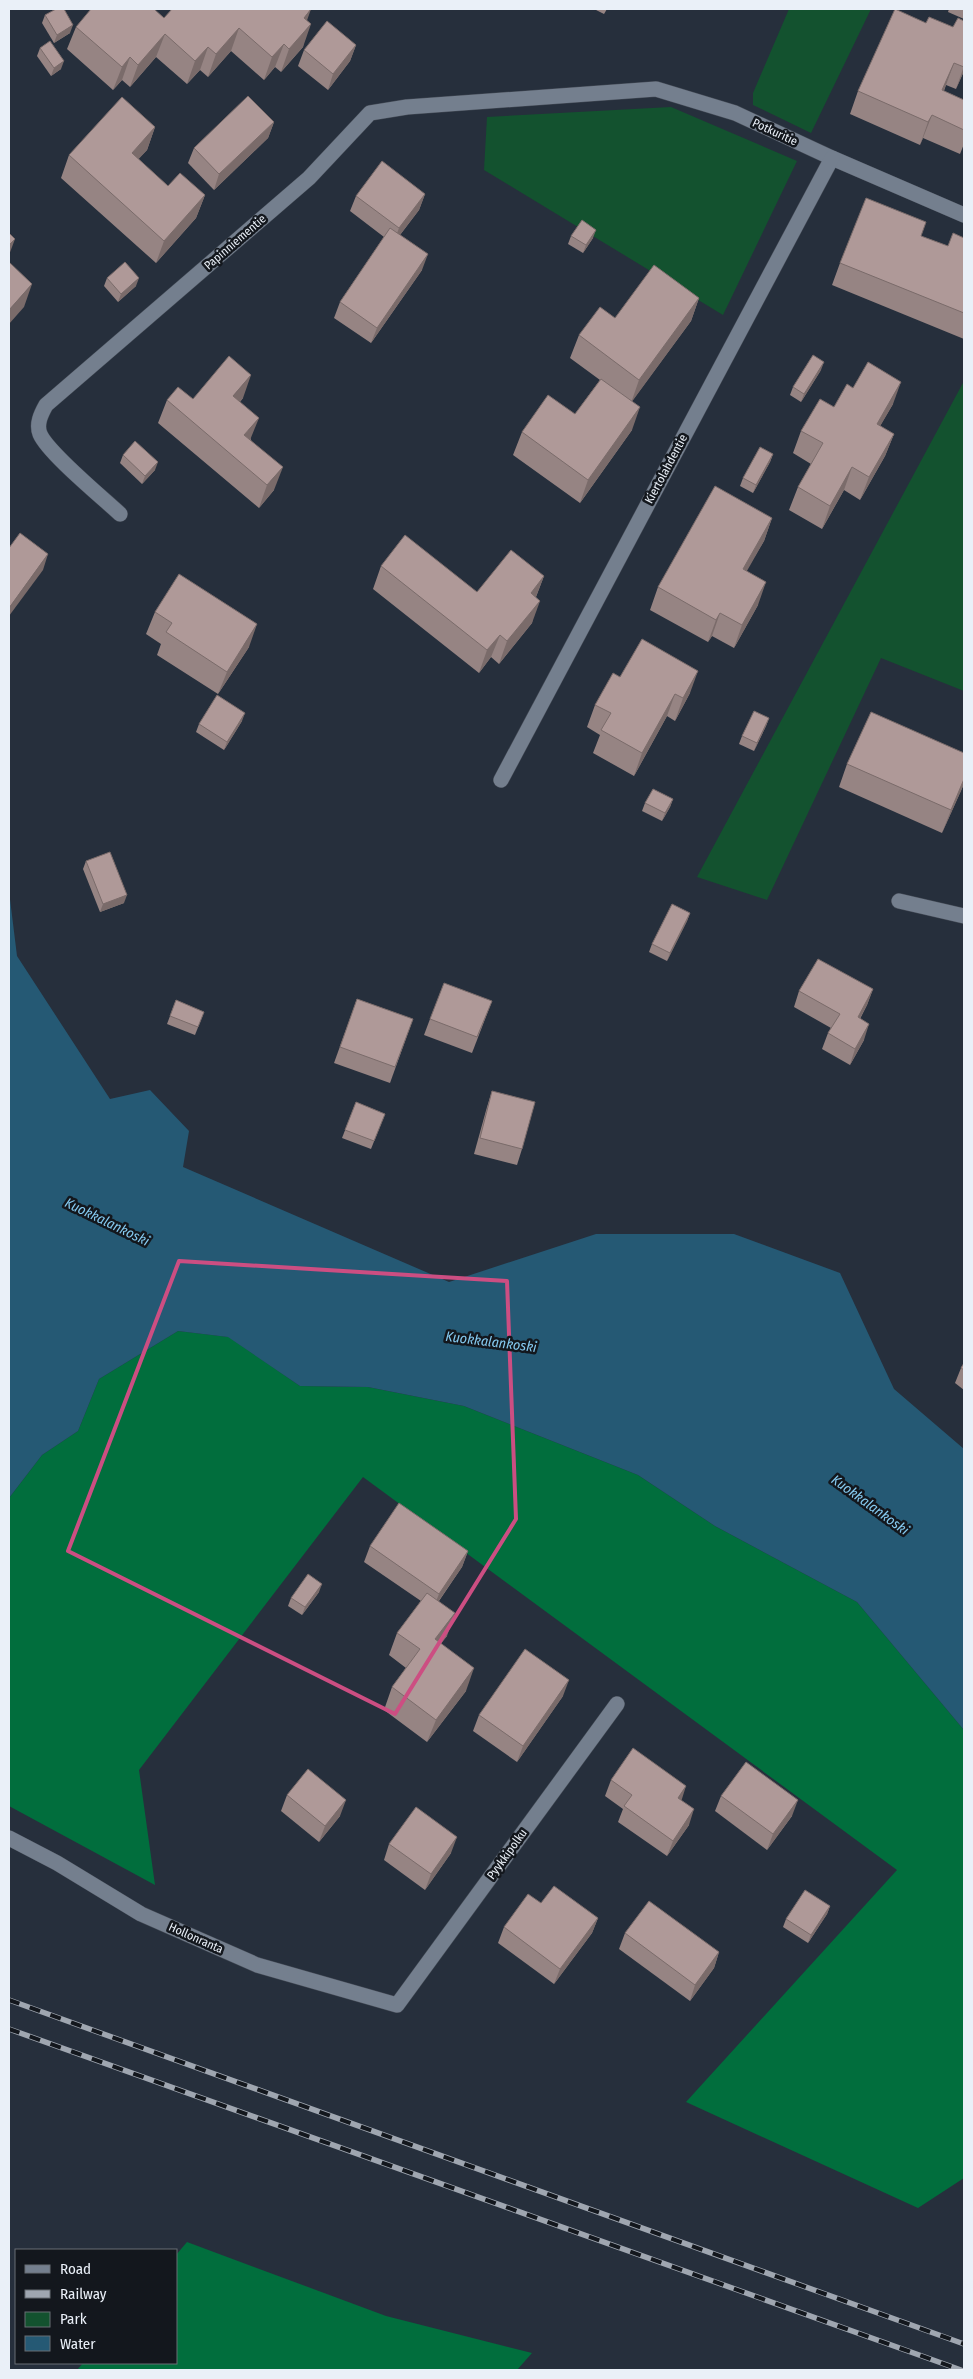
<svg xmlns="http://www.w3.org/2000/svg" width="973" height="2379" viewBox="0 0 973 2379" font-family="'Fira Sans Condensed',sans-serif">
<rect width="100%" height="100%" fill="#262f3c"/>
<!-- green -->
<g fill="#13522f">
<polygon points="789,9 871,9 811,133 753,105 753,93"/>
<polygon points="671,107 797,161 723,315 484,170 487,117"/>
<polygon points="964,381 964,691 881,658 767,900 697,877"/>
</g>
<!-- forest -->
<g fill="#016e3d">
<polygon points="178,1331 229,1337 300,1386 368,1387 464,1406 638,1475 715,1526 857,1602 964,1730 964,2178 918,2208 686,2102 897,1870 363,1477 139,1770 155,1885 9,1806 9,1498 42,1455 78,1431 99,1379"/>
<polygon points="187,2242 386,2316 532,2353 517,2370 77,2370 83,2363 176,2363 176,2255"/>
</g>
<!-- water -->
<polygon fill="#255974" points="9,891 17,956 110,1099 150,1090 189,1131 183,1167 449,1282 596,1234 734,1234 840,1273 894,1389 964,1449 964,1730 857,1602 715,1526 638,1475 464,1406 368,1387 300,1386 228,1337 178,1331 99,1379 78,1431 42,1455 9,1498"/>
<g fill="none" stroke-linecap="round" stroke-linejoin="round">
<!-- street casing -->
<g stroke="#444b56" stroke-width="16">
<g id="street">
<path d="M 120,514 C 103,498 48,453 40,434 C 36,424 41,414 46,405 L 309,178 L 370,113 L 407,107 L 656,89 L 735,113 L 832,158 L 964,215"/>
<polyline points="501,780 832,158"/>
<polyline points="899,901 964,916"/>
<polyline points="9,1838 57,1863 141,1914 257,1965 397,2005 617,1704"/>
</g>
</g>
<!-- street -->
<use href="#street" stroke="#747f8e" stroke-width="15"/>
<!-- rail casing -->
<g stroke="#9fa6b0" stroke-width="5.5">
<g id="rail">
<polyline points="9,2000 964,2344"/>
<polyline points="9,2029 961,2370"/>
</g>
</g>
<!-- rail -->
<use href="#rail" stroke="#13171d" stroke-width="4" stroke-dasharray="11" stroke-linecap="butt"/>
</g>
<!-- wall -->
<g fill="#968483">
<polygon points="594,9 607,9 604,14"/>
<polygon points="949,9 964,9 964,19 948,12"/>
<polygon points="45,15 70,33 54,43 42,23"/>
<polygon points="164,18 307,20 303,47 281,72 275,67 264,80 231,51 208,77 200,70 187,84 156,57 130,87 122,80 113,90 67,49 76,27"/>
<polygon points="964,21 964,71 956,89 946,85 944,91 964,100 964,144 960,154 923,138 920,145 850,114 858,91 926,23 953,27"/>
<polygon points="356,45 350,61 328,90 298,66 304,50"/>
<polygon points="40,48 61,69 51,76 37,56"/>
<polygon points="274,122 268,138 214,190 188,163 194,148"/>
<polygon points="155,127 147,150 138,159 168,186 205,195 196,218 156,263 61,178 69,155"/>
<polygon points="425,194 419,210 400,235 422,270 371,343 334,318 340,302 384,237 350,211 356,196"/>
<polygon points="571,236 593,238 583,253 568,244"/>
<polygon points="921,236 948,246 964,238 964,339 832,285 840,263"/>
<polygon points="107,278 136,286 118,302 104,286"/>
<polygon points="699,298 691,321 632,401 632,430 580,503 513,455 522,432 575,414 600,380 570,358 579,335 615,318"/>
<polygon points="821,370 801,402 790,395 793,387"/>
<polygon points="853,388 893,404 880,426 894,434 885,456 860,500 844,490 822,529 789,510 798,487 811,464 793,453 801,431 834,407"/>
<polygon points="243,398 240,402 251,440 274,490 259,508 158,423 167,400 193,399"/>
<polygon points="773,454 770,462 753,493 740,486 743,478"/>
<polygon points="123,455 155,470 142,484 120,463"/>
<polygon points="772,518 764,541 746,571 758,605 734,648 712,636 708,642 650,610 658,587"/>
<polygon points="381,566 477,592 544,576 536,597 532,623 499,664 491,657 479,673 373,589"/>
<polygon points="155,612 249,647 218,694 157,655 161,644 146,634"/>
<polygon points="620,677 690,693 675,721 667,716 634,776 593,753 600,735 587,727 595,705"/>
<polygon points="769,718 766,726 754,751 739,744 742,736"/>
<polygon points="242,721 224,750 196,732 199,724"/>
<polygon points="964,753 964,784 942,833 839,787 847,764"/>
<polygon points="673,799 670,807 662,821 642,811 645,803"/>
<polygon points="86,861 124,903 100,912 83,869"/>
<polygon points="690,913 687,921 667,961 649,952 652,944"/>
<polygon points="873,989 867,1005 860,1019 864,1040 850,1065 822,1049 828,1033 831,1028 794,1007 799,991"/>
<polygon points="357,999 413,1019 390,1083 334,1063"/>
<polygon points="176,1000 204,1012 195,1035 167,1024"/>
<polygon points="492,1001 472,1053 424,1035 430,1019"/>
<polygon points="492,1091 522,1149 517,1165 474,1154 487,1107"/>
<polygon points="356,1102 385,1114 371,1149 342,1138"/>
<polygon points="964,1363 964,1390 955,1383 961,1368"/>
<polygon points="370,1546 468,1551 462,1567 439,1601 447,1636 441,1643 466,1691 427,1742 384,1710 392,1687 406,1668 389,1655 397,1633 421,1601 364,1562"/>
<polygon points="319,1592 302,1615 288,1606 291,1598"/>
<polygon points="563,1696 517,1762 473,1731 479,1715"/>
<polygon points="611,1780 681,1800 689,1825 667,1856 618,1822 623,1809 605,1796"/>
<polygon points="287,1795 340,1816 319,1842 281,1811"/>
<polygon points="721,1796 792,1816 767,1850 715,1811"/>
<polygon points="389,1844 451,1853 425,1890 384,1860"/>
<polygon points="830,1906 827,1914 808,1943 783,1927 786,1919"/>
<polygon points="598,1918 592,1933 554,1984 498,1943 504,1927"/>
<polygon points="625,1933 719,1952 714,1968 690,2001 619,1949"/>
</g>
<!-- shaded-wall -->
<g fill="#7a6b6a">
<polygon points="311,9 303,32 304,18"/>
<polygon points="311,24 303,47 281,72 289,49"/>
<polygon points="73,25 70,33 54,43 57,35"/>
<polygon points="239,28 231,51 208,77 216,54"/>
<polygon points="165,34 156,57 130,87 138,65"/>
<polygon points="284,44 275,67 264,80 272,57"/>
<polygon points="356,45 350,61 328,90 333,74"/>
<polygon points="208,47 200,70 187,84 195,61"/>
<polygon points="130,57 122,80 113,90 122,67"/>
<polygon points="64,61 61,69 51,76 54,68"/>
<polygon points="954,63 946,85 934,113 942,90"/>
<polygon points="964,66 964,71 956,89"/>
<polygon points="932,115 923,138 920,145 928,122"/>
<polygon points="274,122 268,138 214,190 219,174"/>
<polygon points="155,127 147,150 123,176 132,153"/>
<polygon points="425,194 419,210 393,244 399,228"/>
<polygon points="205,195 196,218 156,263 164,241"/>
<polygon points="596,230 593,238 583,253 586,245"/>
<polygon points="15,239 9,255 9,245"/>
<polygon points="428,254 422,270 371,343 377,328"/>
<polygon points="139,278 136,286 118,302 121,294"/>
<polygon points="32,284 24,307 9,324 9,310"/>
<polygon points="699,298 691,321 631,403 639,380"/>
<polygon points="824,362 821,370 801,402 804,394"/>
<polygon points="251,375 243,398 225,419 233,396"/>
<polygon points="901,382 893,404 868,447 877,424"/>
<polygon points="640,407 632,430 580,503 588,480"/>
<polygon points="259,418 250,440 244,435"/>
<polygon points="894,434 885,456 860,500 869,477"/>
<polygon points="773,454 770,462 753,493 756,485"/>
<polygon points="158,462 155,470 142,484 145,476"/>
<polygon points="283,467 274,490 259,508 267,485"/>
<polygon points="852,467 844,490 822,529 830,506"/>
<polygon points="772,518 764,541 735,592 743,569"/>
<polygon points="48,554 43,570 9,616 9,608"/>
<polygon points="544,576 535,599 531,593"/>
<polygon points="766,582 758,605 734,648 742,625"/>
<polygon points="540,601 532,623 499,664 507,641"/>
<polygon points="720,613 712,636 708,642 716,620"/>
<polygon points="257,624 249,647 218,694 227,672"/>
<polygon points="500,635 491,657 479,673 487,650"/>
<polygon points="698,671 690,693 675,721 683,698"/>
<polygon points="675,694 667,716 634,776 642,753"/>
<polygon points="245,713 242,721 224,750 227,742"/>
<polygon points="769,718 766,726 754,751 757,743"/>
<polygon points="964,779 964,784 942,833 951,810"/>
<polygon points="673,799 670,807 662,821 665,813"/>
<polygon points="127,895 124,903 100,912 103,904"/>
<polygon points="690,913 687,921 667,961 670,953"/>
<polygon points="873,989 867,1005 852,1033 858,1017"/>
<polygon points="869,1024 864,1040 850,1065 855,1049"/>
<polygon points="468,1551 462,1567 433,1609 439,1594"/>
<polygon points="322,1584 319,1592 302,1615 305,1607"/>
<polygon points="455,1613 447,1636 427,1662 435,1639"/>
<polygon points="474,1668 466,1691 427,1742 436,1720"/>
<polygon points="569,1680 563,1696 517,1762 523,1746"/>
<polygon points="686,1786 681,1802 678,1798"/>
<polygon points="346,1800 340,1816 319,1842 325,1826"/>
<polygon points="798,1800 792,1816 767,1850 773,1834"/>
<polygon points="694,1809 689,1825 667,1856 673,1841"/>
<polygon points="457,1837 451,1853 425,1890 431,1874"/>
<polygon points="830,1906 827,1914 808,1943 811,1935"/>
<polygon points="598,1918 592,1933 554,1984 560,1969"/>
<polygon points="719,1952 714,1968 690,2001 695,1985"/>
</g>
<!-- building -->
<g fill="#af9998" stroke="#7a6b6a">
<polygon points="56,9 64,9 73,25 57,35 45,15"/>
<polygon points="91,9 154,9 164,18 172,9 311,9 304,18 311,24 289,49 284,44 272,57 239,28 216,54 208,47 195,61 165,34 138,65 130,57 122,67 76,27"/>
<polygon points="895,9 926,23 929,17 953,27 958,18 964,21 964,67 954,63 942,90 964,100 964,130 932,115 928,122 858,91"/>
<polygon points="327,21 356,45 333,74 304,50"/>
<polygon points="50,41 64,61 54,68 40,48"/>
<polygon points="248,96 274,122 219,174 194,148"/>
<polygon points="122,97 155,127 132,153 168,186 180,173 205,195 164,241 69,155"/>
<polygon points="382,161 425,194 399,228 356,196"/>
<polygon points="866,198 926,222 921,236 948,246 953,233 964,238 964,313 840,263"/>
<polygon points="582,220 596,230 586,245 571,236"/>
<polygon points="390,228 428,254 377,328 340,302"/>
<polygon points="9,233 15,239 9,245"/>
<polygon points="9,262 32,284 9,310"/>
<polygon points="125,262 139,278 121,294 107,278"/>
<polygon points="654,265 699,298 639,380 579,335 600,307 615,318"/>
<polygon points="813,355 824,362 804,394 793,387"/>
<polygon points="229,356 251,375 233,396 259,418 244,435 283,467 267,485 167,400 178,387 193,399"/>
<polygon points="868,362 901,382 877,424 894,434 869,477 852,467 830,506 798,487 823,443 801,431 820,399 834,407 847,384 853,388"/>
<polygon points="601,379 640,407 588,480 522,432 548,395 575,414"/>
<polygon points="135,441 158,462 145,476 123,455"/>
<polygon points="760,447 773,454 756,485 743,478"/>
<polygon points="715,486 772,518 743,569 766,582 742,625 720,613 716,620 658,587"/>
<polygon points="20,533 48,554 9,608 9,548"/>
<polygon points="405,535 477,592 511,550 544,576 531,593 540,601 507,641 500,635 487,650 381,566"/>
<polygon points="179,574 257,624 227,672 166,632 172,623 155,612"/>
<polygon points="642,639 698,671 683,698 675,694 642,753 601,730 611,713 595,705 613,673 620,677"/>
<polygon points="217,695 245,713 227,742 199,724"/>
<polygon points="754,711 769,718 757,743 742,736"/>
<polygon points="871,712 964,753 964,779 951,810 847,764"/>
<polygon points="653,789 673,799 665,813 645,803"/>
<polygon points="110,852 127,895 103,904 86,861"/>
<polygon points="672,904 690,913 670,953 652,944"/>
<polygon points="818,959 873,989 858,1017 869,1024 855,1049 828,1033 840,1014 799,991"/>
<polygon points="444,983 492,1001 477,1037 430,1019"/>
<polygon points="357,999 413,1019 395,1067 340,1047"/>
<polygon points="176,1000 204,1012 198,1027 170,1016"/>
<polygon points="492,1091 535,1102 522,1149 480,1138"/>
<polygon points="356,1102 385,1114 374,1141 345,1130"/>
<polygon points="964,1363 964,1370 961,1368"/>
<polygon points="399,1503 468,1551 439,1594 370,1546"/>
<polygon points="308,1574 322,1584 305,1607 291,1598"/>
<polygon points="427,1593 455,1613 435,1639 474,1668 436,1720 392,1687 420,1649 397,1633"/>
<polygon points="525,1649 569,1680 523,1746 479,1715"/>
<polygon points="633,1748 686,1786 678,1798 694,1809 673,1841 624,1806 632,1795 611,1780"/>
<polygon points="746,1762 798,1800 773,1834 721,1796"/>
<polygon points="308,1769 346,1800 325,1826 287,1795"/>
<polygon points="416,1807 457,1837 431,1874 389,1844"/>
<polygon points="554,1886 598,1918 560,1969 504,1927 528,1894 541,1903"/>
<polygon points="805,1890 830,1906 811,1935 786,1919"/>
<polygon points="649,1901 719,1952 695,1985 625,1933"/>
</g>
<!-- marked area -->
<path fill="none" stroke="#cc4e82" stroke-width="4" stroke-linejoin="round" d="M 179,1261 L 507,1281 L 516,1519 L 395,1714 L 68,1551 Z"/>
<g text-anchor="middle" dominant-baseline="central" stroke-width="5" stroke-linejoin="round" paint-order="stroke">
<!-- street labels -->
<g font-size="12" fill="#eaf0f8" stroke="#13171d">
<text transform="translate(775 132) rotate(25)">Potkuritie</text>
<text transform="translate(235 242) rotate(-41)">Papinniementie</text>
<text transform="translate(666 469) rotate(-62)">Kiertolahdentie</text>
<text transform="translate(507 1854) rotate(-54)">Pyykkipolku</text>
<text transform="translate(196 1938) rotate(24)">Hollonranta</text>
</g>
<!-- water labels -->
<g font-size="14" font-style="italic" fill="#85caf0" stroke="#13171d">
<text transform="translate(107 1222) rotate(26)">Kuokkalankoski</text>
<text transform="translate(491 1342) rotate(7)">Kuokkalankoski</text>
<text transform="translate(870 1505) rotate(36)">Kuokkalankoski</text>
</g>
</g>
<!-- border -->
<rect width="973" height="2379" fill="none" stroke="#eaf0f8" stroke-width="20"/>
<!-- legend -->
<rect x="15" y="2249" width="162" height="115" fill="#13171d" stroke="#696e75"/>
<rect x="25" y="2265" width="25" height="8" fill="#747f8e" stroke="#696e75"/>
<text x="60" y="2274" font-size="15" fill="#eaf0f8">Road</text>
<rect x="25" y="2290" width="25" height="8" fill="#9fa6b0" stroke="#696e75"/>
<text x="60" y="2299" font-size="15" fill="#eaf0f8">Railway</text>
<rect x="25" y="2312" width="25" height="15" fill="#13522f" stroke="#696e75"/>
<text x="60" y="2324" font-size="15" fill="#eaf0f8">Park</text>
<rect x="25" y="2336" width="25" height="15" fill="#255974" stroke="#696e75"/>
<text x="60" y="2349" font-size="15" fill="#eaf0f8">Water</text>
</svg>
